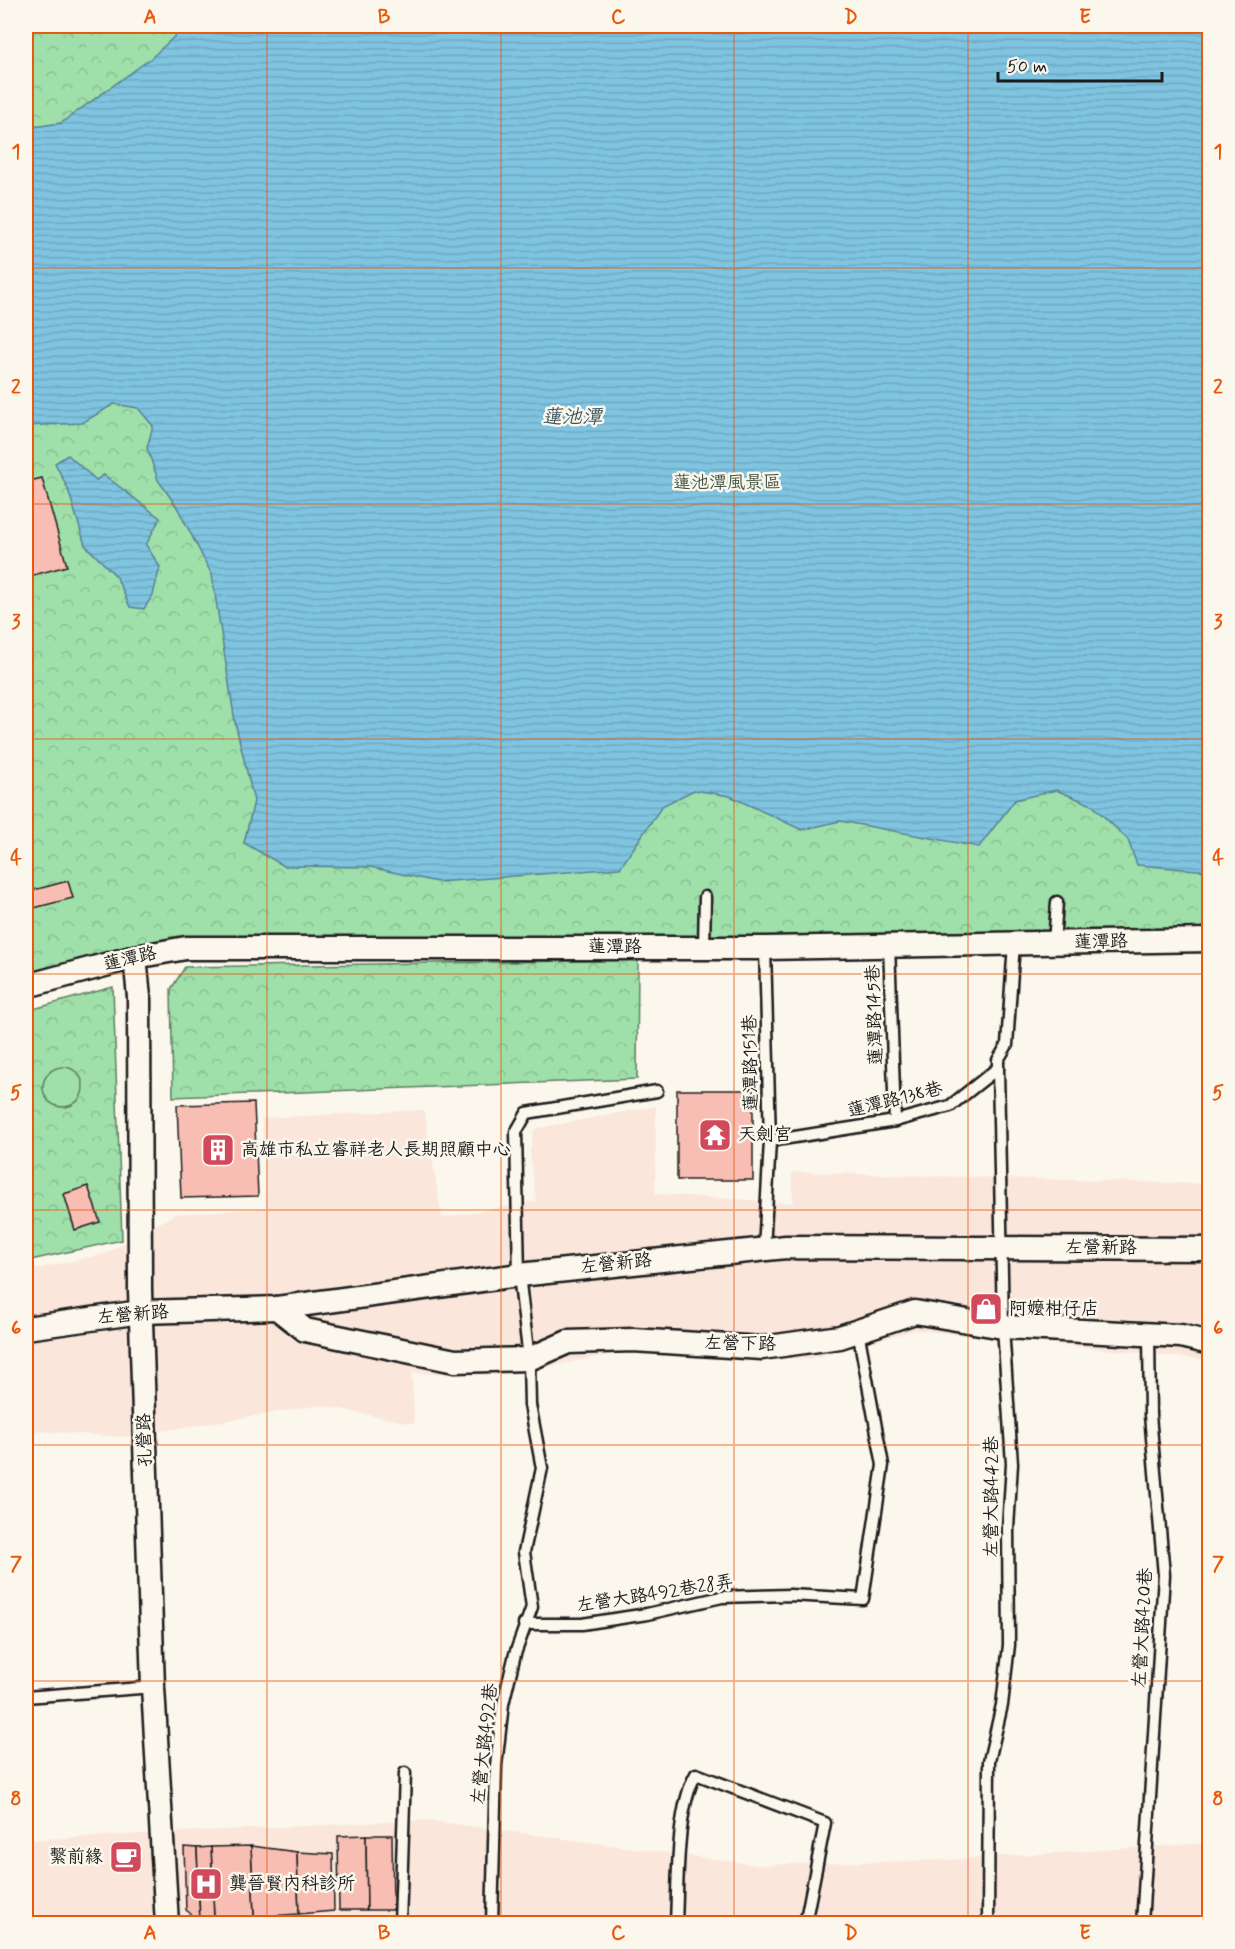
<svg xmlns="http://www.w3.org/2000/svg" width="1235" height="1949" viewBox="0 0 1235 1949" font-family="Mynerve,'LXGW WenKai TC',sans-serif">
<defs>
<pattern id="park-crowns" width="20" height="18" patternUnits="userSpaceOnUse" patternTransform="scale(1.5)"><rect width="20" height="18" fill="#9fdfa9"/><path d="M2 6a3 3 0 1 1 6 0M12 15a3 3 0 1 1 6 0" fill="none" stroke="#88bf91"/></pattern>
<pattern id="water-rules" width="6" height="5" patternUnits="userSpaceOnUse" patternTransform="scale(1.5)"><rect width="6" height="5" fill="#7fc4e0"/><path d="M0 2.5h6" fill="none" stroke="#6da8c0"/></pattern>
</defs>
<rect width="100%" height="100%" fill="#fbf7ec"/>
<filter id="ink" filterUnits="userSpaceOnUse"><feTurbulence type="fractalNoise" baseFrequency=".0167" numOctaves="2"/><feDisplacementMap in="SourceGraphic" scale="12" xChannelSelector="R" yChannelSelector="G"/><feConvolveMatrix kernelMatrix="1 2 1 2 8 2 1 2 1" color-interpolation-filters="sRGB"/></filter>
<g filter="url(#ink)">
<!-- built -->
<g fill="#fae6db">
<polygon points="656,1106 655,1194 793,1203 792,1172 1209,1184 1209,1360 915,1330 809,1359 703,1354 613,1354 506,1375 412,1373 414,1424 321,1405 124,1437 37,1431 26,1451 26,1271 105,1254 175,1214 266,1208 262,1118 424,1110 442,1218 536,1201 530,1152 534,1129"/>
<polygon points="425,1820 757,1865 945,1860 1209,1843 1209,1923 221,1924 26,1917 26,1840"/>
</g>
<!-- park -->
<g fill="url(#park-crowns)" stroke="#5e7e62" stroke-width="1.5">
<polygon points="26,26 1209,26 1209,936 168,940 26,979"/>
<polygon points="638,960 637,1079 173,1097 171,989 185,967"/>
<polygon points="113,987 122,1240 26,1261 26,1011"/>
</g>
<!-- garden -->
<circle fill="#9fdfa9" stroke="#5e7e62" stroke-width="1.5" cx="63" cy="1087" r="20"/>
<!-- water -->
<g fill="url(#water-rules)" stroke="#578192" stroke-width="1.5">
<polygon points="186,26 1209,26 1209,871 1137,865 1128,840 1092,805 1056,790 1015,800 979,847 840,821 802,830 730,796 694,790 662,806 620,868 437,882 370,867 284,866 244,843 254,801 235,722 212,575 177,507 158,480 147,448 153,426 138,408 114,404 82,423 26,426 26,128 61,123 150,59"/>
<polygon points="68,455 96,480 104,475 160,518 146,545 160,567 153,595 144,609 130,607 116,576 85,545 68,489 55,463"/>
</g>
<!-- building -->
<g fill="#f8bdb3" stroke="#1c1c1c" stroke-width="1.5">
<polygon points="42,478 67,566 26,577 30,590 26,591 26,482"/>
<polygon points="68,881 73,898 26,910 26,892"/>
<rect x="677" y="1090" width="76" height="90"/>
<polygon points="254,1103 258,1196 181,1198 177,1105"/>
<polygon points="88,1186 100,1222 75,1230 64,1194"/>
<polygon points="366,1835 367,1910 339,1910 338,1836"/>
<polygon points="366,1835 392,1835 393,1910 367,1910"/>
<polygon points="251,1846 297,1852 299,1914 254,1917"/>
<polygon points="251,1846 254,1917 214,1920 211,1847"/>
<polygon points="184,1847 197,1848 200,1921 186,1910"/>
<polygon points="211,1847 214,1920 200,1921 197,1848"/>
<polygon points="297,1852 333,1854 334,1911 299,1914"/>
</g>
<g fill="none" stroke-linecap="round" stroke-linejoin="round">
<!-- service casing -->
<g stroke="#1c1c1c" stroke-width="15">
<g id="service">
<polyline points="1054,943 1057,902"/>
<polyline points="889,944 895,1121"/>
<polyline points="704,947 705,897"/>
<polyline points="770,1141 895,1121 950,1106 998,1068 998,1060 1007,1045 1014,943"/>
<polyline points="764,1250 770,1141 765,948"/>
<polyline points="524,1624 582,1624 647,1614 722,1597 790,1595 863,1599 883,1465 858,1331"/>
<polyline points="26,1697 153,1687"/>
<polyline points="400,1924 405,1773"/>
<polyline points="492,1924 496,1766 503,1704 515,1654 532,1607 524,1552 542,1468 530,1405 529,1359 519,1275 516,1132 527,1113 657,1091"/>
<path d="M 676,1924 C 678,1882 676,1809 696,1774 L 825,1823 L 805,1924"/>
<polyline points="988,1924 989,1761 1002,1705 1009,1645 1008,1528 1012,1464 1003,1327 998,1068"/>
<polyline points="1142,1924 1164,1575 1150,1415 1149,1334"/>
</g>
</g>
<!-- minor casing -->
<g stroke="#1c1c1c" stroke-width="27">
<g id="minor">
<polyline points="135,957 139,997 140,1290 153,1687 167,1924"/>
<polyline points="26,986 135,957 186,948 765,948 1210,940"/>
<polyline points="277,1308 305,1330 455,1361 529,1359 568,1342 633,1340 762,1348 840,1337 915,1312 1003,1327 1181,1336 1210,1343"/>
<polyline points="26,1328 141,1312 277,1308 519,1275 786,1247 1210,1249"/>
</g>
</g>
<!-- service -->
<use href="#service" stroke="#fbf7ec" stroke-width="10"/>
<!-- minor -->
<use href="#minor" stroke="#fbf7ec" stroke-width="22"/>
</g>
</g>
<!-- grid -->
<path fill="none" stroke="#e8590c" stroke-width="1.5" stroke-opacity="0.55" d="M 267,26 L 267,1924M 501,26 L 501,1924M 734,26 L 734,1924M 968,26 L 968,1924M 26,268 L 1210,268M 26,504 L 1210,504M 26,739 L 1210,739M 26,974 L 1210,974M 26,1210 L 1210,1210M 26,1445 L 1210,1445M 26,1681 L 1210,1681"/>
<!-- icons -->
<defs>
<g id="temple-square" transform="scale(1.725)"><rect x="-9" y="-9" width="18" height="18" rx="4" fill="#d1495b" stroke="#fbf7ec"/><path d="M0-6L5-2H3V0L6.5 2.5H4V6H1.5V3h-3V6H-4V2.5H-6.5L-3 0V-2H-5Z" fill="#fff"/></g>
<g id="building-square" transform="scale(1.725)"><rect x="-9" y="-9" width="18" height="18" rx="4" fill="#d1495b" stroke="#fbf7ec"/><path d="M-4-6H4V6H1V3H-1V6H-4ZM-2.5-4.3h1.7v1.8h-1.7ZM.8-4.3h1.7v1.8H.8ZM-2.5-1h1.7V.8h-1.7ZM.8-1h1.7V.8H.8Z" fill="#fff"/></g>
<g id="shop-square" transform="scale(1.725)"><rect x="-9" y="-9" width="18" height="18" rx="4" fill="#d1495b" stroke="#fbf7ec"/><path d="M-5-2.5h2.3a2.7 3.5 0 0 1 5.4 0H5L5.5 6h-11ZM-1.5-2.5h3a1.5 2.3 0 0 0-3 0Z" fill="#fff"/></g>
<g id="cafe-square" transform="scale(1.725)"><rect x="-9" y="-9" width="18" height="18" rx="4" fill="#d1495b" stroke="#fbf7ec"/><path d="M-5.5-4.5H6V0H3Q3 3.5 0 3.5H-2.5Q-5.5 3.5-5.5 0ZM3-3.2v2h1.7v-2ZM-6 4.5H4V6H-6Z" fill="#fff"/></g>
<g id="hospital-square" transform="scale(1.725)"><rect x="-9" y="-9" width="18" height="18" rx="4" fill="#d1495b" stroke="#fbf7ec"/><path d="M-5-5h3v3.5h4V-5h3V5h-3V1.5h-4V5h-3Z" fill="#fff"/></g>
</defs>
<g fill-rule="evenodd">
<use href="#temple-square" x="715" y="1135"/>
<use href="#building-square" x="218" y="1150"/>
<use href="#shop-square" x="986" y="1309"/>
<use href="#cafe-square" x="126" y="1857"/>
<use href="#hospital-square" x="206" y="1884"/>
</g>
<g text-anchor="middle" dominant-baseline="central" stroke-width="5" stroke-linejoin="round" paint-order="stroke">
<!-- park labels -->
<g font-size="18" fill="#435646" stroke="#fbf7ec">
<text x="727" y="483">蓮池潭風景區</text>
</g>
<!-- street labels -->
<g font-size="18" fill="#1c1c1c" stroke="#fbf7ec">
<text transform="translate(1101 942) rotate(-1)">蓮潭路</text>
<text x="615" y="947">蓮潭路</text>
<text transform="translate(130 959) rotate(-13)">蓮潭路</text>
<text transform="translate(875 1015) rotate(-92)">蓮潭路145巷</text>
<text transform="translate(751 1063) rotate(-91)">蓮潭路151巷</text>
<text transform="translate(895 1100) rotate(-14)">蓮潭路138巷</text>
<text x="1101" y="1248">左營新路</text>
<text transform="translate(616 1264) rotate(-6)">左營新路</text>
<text transform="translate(133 1315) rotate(-5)">左營新路</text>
<text transform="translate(740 1344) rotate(1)">左營下路</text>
<text transform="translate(145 1440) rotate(-92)">孔營路</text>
<text transform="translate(992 1497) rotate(-90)">左營大路442巷</text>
<text transform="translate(655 1594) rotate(-9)">左營大路492巷28弄</text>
<text transform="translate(1143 1628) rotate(-87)">左營大路420巷</text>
<text transform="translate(485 1744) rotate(-84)">左營大路492巷</text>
</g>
<!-- poi labels -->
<g font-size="18" fill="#1c1c1c" stroke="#fbf7ec" text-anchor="start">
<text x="738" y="1135">天劍宮</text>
<text x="241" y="1150">高雄市私立睿祥老人長期照顧中心</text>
<text x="1009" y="1309">阿嬤柑仔店</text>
<text x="103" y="1857" text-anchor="end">繫前緣</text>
<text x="229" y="1884">龔晉賢內科診所</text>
</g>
<!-- water labels -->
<g font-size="20" font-style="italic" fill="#3f5761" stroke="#fbf7ec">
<text x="572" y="417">蓮池潭</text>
</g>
</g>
<!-- margin -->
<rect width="1235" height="1949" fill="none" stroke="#fbf7ec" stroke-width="66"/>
<!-- scale -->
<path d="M998 72v9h164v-9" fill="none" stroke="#1c1c1c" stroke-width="3"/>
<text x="1007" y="72" font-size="18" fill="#1c1c1c" stroke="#fbf7ec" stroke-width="4.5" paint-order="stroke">50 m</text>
<rect x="33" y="33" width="1169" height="1883" fill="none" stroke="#e8590c" stroke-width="2"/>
<g font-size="20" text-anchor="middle" font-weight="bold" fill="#e8590c">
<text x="150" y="23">A</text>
<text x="384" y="23">B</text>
<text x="618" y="23">C</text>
<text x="851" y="23">D</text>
<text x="1085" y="23">E</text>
<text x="16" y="158">1</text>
<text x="1218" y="158">1</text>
<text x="16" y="393">2</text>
<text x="1218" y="393">2</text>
<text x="16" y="628">3</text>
<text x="1218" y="628">3</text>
<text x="16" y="864">4</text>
<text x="1218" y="864">4</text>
<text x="16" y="1099">5</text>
<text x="1218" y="1099">5</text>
<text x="16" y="1334">6</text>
<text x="1218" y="1334">6</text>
<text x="16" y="1570">7</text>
<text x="1218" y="1570">7</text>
<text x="16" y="1805">8</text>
<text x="1218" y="1805">8</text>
<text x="150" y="1939">A</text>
<text x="384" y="1939">B</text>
<text x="618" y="1939">C</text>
<text x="851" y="1939">D</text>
<text x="1085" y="1939">E</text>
</g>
</svg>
